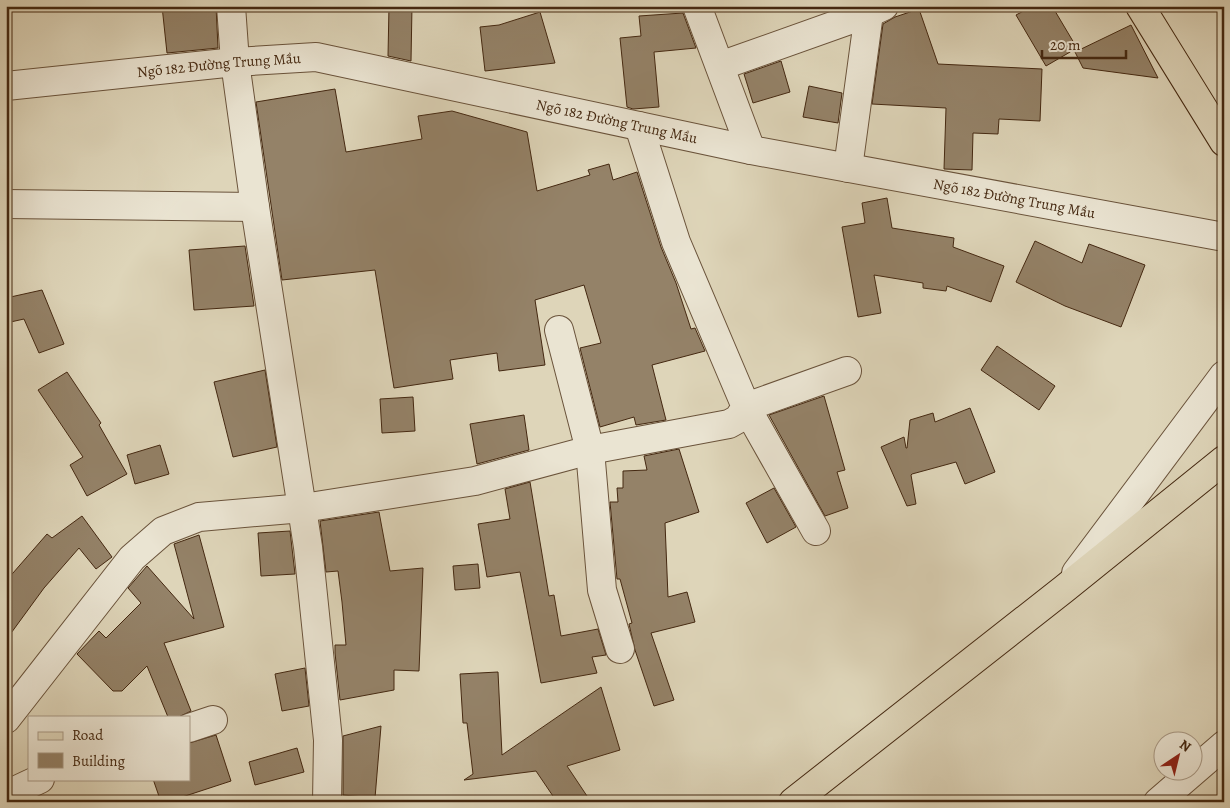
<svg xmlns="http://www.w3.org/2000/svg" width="1230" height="808" viewBox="0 0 1230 808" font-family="Alegreya,serif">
<rect width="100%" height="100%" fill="#ded5b9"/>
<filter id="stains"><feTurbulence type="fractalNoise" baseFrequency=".004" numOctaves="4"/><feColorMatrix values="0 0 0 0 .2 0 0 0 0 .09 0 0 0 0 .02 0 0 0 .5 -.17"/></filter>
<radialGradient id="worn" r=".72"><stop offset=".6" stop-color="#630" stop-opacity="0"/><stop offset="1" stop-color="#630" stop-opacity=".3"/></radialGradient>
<!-- building -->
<g fill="#948268" stroke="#442811">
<polygon points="162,6 216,6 218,48 167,53"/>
<polygon points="389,6 412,6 411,61 388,56"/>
<polygon points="1033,6 1052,6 1077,48 1046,66 1016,15"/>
<polygon points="919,9 938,64 1042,69 1040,121 999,119 998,134 973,133 972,170 944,169 946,108 872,104 883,24 895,17"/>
<polygon points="540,12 555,63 485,71 480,27 499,25"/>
<polygon points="683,13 696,48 654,52 659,107 633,109 627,107 620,38 641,36 639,16"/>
<polygon points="1131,25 1158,78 1083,68 1075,52"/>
<polygon points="781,61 790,92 753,103 744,74"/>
<polygon points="809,86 842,93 838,123 803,117"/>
<polygon points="335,89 346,152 422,139 418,116 452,111 527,132 537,191 590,175 588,170 609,164 613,180 637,172 661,247 676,283 691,329 695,328 705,351 652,365 666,420 636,425 634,417 600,427 580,348 601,343 584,285 535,300 545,365 499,371 497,353 450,360 453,379 394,388 375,270 282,280 256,102"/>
<polygon points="887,198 892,228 954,238 953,247 1004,266 991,302 947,286 946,291 923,288 923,283 874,275 881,313 858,317 842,227 865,223 862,203"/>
<polygon points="1035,241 1082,263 1089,244 1145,265 1121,327 1065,306 1016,282"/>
<polygon points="245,246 254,306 194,310 189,250"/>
<polygon points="42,290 64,344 39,353 24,319 6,323 6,298"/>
<polygon points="997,346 1055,386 1039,410 981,370"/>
<polygon points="265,370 277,447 233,457 214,382"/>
<polygon points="67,372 101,423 99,425 127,474 87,496 70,465 83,457 38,390"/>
<polygon points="824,396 845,470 837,472 848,508 825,516 769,415"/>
<polygon points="413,397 415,431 382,433 380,399"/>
<polygon points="970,408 995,472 965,484 956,462 912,474 911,475 916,504 907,506 881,447 904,437 906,448 907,448 910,420 933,413 935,422"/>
<polygon points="524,415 529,450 477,464 470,424"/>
<polygon points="160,445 169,474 135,484 127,455"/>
<polygon points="679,449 699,512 665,523 668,597 687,592 695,622 651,633 674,700 654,706 635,650 629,624 632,623 620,579 617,579 610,502 618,502 617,488 623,488 623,471 647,470 644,456"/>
<polygon points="530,482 549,596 554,595 561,636 598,629 606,655 592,657 597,673 541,683 520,572 487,577 478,524 510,519 505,489"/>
<polygon points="774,488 796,527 767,543 746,503"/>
<polygon points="379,512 390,571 423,568 419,671 394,670 394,690 340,700 335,653 335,645 346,645 342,602 338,571 326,572 320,521"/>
<polygon points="82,516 112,557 96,569 79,548 44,588 6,640 6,581 47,534 52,538"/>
<polygon points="290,531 295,574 261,576 258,533"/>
<polygon points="199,535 224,627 164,643 191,711 179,717 168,717 147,666 122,691 113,691 77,654 99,631 106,638 141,603 128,588 147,566 194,619 174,544"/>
<polygon points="478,564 480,588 455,590 453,566"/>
<polygon points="305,668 309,706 282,711 275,674"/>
<polygon points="498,672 502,755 601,687 620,750 567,766 591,802 557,802 536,771 464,780 473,774 467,723 463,723 460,674"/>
<polygon points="381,726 375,798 343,795 343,736"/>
<polygon points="216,735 231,781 167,802 161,802 153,779 189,779 189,743"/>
<polygon points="297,748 304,772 255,785 249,762"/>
</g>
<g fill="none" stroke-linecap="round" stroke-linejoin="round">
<!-- minor casing -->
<g stroke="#6a533b" stroke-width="30">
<g id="minor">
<polyline points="231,6 235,62 255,207 308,547 328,740 327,802"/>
<polyline points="697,6 751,150"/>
<polyline points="720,66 869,13 884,6"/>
<path id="s1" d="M 6,86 L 235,62 L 316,57 L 751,150 L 1224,237"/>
<polyline points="848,168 869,13"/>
<polyline points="6,204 255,207"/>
<polyline points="559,330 590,450 602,590 620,649"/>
<polyline points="816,531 746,407 847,371"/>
<polyline points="1076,573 1224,375"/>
<polyline points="6,719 132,558 163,531 199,517 303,508 475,481 590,450 729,424 738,419 746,407 676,242 639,126"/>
<polyline points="189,728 213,720"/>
<polyline points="6,795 40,779"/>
<polyline points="1158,802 1224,745"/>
</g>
</g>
<!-- major casing -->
<g stroke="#442811" stroke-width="30">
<g id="major">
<polyline points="1140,6 1224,142"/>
<polyline points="793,802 1064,589 1224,460"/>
</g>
</g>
<!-- minor -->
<use href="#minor" stroke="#eae4d2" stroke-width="28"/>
<!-- major -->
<use href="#major" stroke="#ded5b9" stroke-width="28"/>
</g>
<g text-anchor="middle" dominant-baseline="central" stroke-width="4" stroke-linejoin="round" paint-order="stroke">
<!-- street labels -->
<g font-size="15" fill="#442811" stroke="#eae4d2">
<text stroke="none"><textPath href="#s1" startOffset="214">Ngõ 182 Đường Trung Mầu</textPath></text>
<text stroke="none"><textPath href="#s1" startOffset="619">Ngõ 182 Đường Trung Mầu</textPath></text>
<text stroke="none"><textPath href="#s1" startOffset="1024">Ngõ 182 Đường Trung Mầu</textPath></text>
</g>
</g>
<!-- margin -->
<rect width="1230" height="808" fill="none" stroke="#ded5b9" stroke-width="25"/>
<rect x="8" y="8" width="1215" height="793" fill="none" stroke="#442811" stroke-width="2.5"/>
<rect x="12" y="12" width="1205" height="783" fill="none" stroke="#442811"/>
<!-- legend -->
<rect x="28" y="716" width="162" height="65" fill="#eae4d2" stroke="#a89985"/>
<rect x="38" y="732" width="25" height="8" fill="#ded5b9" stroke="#a89985"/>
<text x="72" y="740" font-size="15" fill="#442811">Road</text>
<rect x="38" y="753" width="25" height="15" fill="#948268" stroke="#a89985"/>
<text x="72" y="766" font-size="15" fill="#442811">Building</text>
<!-- north arrow -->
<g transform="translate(1178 756) rotate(35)"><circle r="24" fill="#eae4d2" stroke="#a89985"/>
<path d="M0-4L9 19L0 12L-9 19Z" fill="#8f2418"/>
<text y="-8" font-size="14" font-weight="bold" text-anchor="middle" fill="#442811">N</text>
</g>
<!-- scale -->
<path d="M1042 50v8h84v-8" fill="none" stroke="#442811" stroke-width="2.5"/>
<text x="1050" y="50" font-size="15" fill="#442811" stroke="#eae4d2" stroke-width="4" paint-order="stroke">20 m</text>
<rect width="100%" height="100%" filter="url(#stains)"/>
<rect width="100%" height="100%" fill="url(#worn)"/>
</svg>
